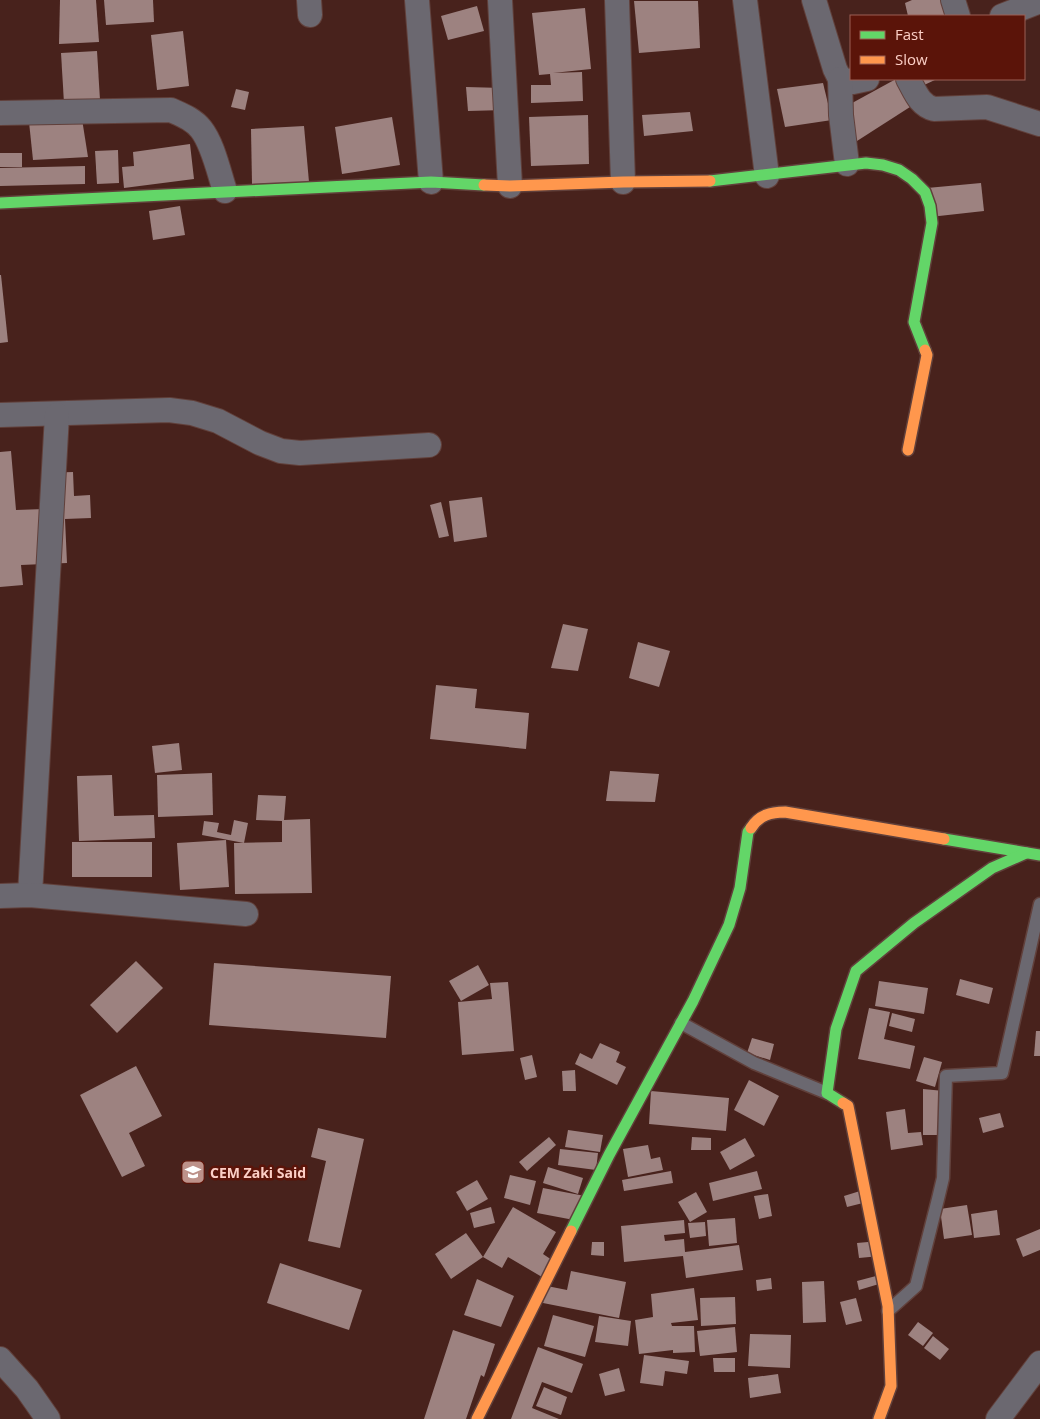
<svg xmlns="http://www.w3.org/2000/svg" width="1040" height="1419" viewBox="0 0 1040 1419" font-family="'Open Sans',sans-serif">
<rect width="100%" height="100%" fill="#48221c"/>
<!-- building -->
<g fill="#9d8280">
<polygon points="60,0 96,0 99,42 59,44"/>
<polygon points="104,0 153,0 154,22 106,25"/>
<polygon points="912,0 943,0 948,16 908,16 905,3"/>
<polygon points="634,1 698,1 700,48 639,53"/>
<polygon points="477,6 484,31 448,40 441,16"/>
<polygon points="585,8 591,69 553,73 582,72 583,101 531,103 531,85 551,85 550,74 539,75 532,13"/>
<polygon points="183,31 189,86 157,90 151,35"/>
<polygon points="97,51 100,100 64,103 61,53"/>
<polygon points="896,79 899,79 910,107 857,141 843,108"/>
<polygon points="919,79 937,79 922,86"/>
<polygon points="823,83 832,120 785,127 777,89"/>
<polygon points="466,87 503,88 505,110 468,111"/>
<polygon points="236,89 249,92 245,110 231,107"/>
<polygon points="690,112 693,131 644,136 642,115"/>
<polygon points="588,115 589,164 531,166 529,117"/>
<polygon points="392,117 400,165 342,174 335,127"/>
<polygon points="82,119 88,157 33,160 29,122"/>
<polygon points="304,126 309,182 252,184 251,129"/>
<polygon points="190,144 194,179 124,188 122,167 134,166 133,152"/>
<polygon points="118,150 119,183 97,184 95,151"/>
<rect x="0" y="153" width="22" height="14"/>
<polygon points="85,166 85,184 0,186 0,168"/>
<polygon points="981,183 984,211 930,217 927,188"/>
<polygon points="180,206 185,235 153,240 149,211"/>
<polygon points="0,275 1,275 8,342 0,343"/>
<polygon points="11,451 16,510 44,509 42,473 73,472 74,496 90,495 91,518 65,519 67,563 21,565 23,585 0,587 0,452"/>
<polygon points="482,497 487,537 454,542 449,501"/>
<polygon points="441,502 449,536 439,538 430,505"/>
<polygon points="563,624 588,629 578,671 551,668"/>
<polygon points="638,642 670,651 659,687 629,678"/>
<polygon points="436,685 477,689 475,708 529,713 526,749 430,739"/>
<polygon points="179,743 182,770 155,773 152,746"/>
<polygon points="610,771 659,774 655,802 606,801"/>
<polygon points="212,773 213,815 158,817 157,775"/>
<polygon points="112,775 114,816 154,815 155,838 79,841 77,776"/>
<polygon points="258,795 286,796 284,820 310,819 312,893 235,894 234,843 282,842 282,821 256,820"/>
<polygon points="234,820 248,823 244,843 202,835 204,821 219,823 217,832 231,835"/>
<polygon points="226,840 229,887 180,890 177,843"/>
<rect x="72" y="842" width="80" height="35"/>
<polygon points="136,961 163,988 117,1033 90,1005"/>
<polygon points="214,963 391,976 386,1038 209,1025"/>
<polygon points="478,965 489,985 461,1001 449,981"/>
<polygon points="960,979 993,988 989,1004 956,995"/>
<polygon points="879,981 928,988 924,1014 875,1006"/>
<polygon points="508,982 514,1051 462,1055 458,1002 492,999 490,983"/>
<polygon points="869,1008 890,1012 884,1039 915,1046 910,1069 858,1059"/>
<polygon points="892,1013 915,1019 912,1032 889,1026"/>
<polygon points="1036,1031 1040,1031 1040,1056 1034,1056"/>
<polygon points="752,1038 774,1044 770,1060 747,1053"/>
<polygon points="600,1043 620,1052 616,1062 626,1067 617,1085 575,1064 580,1053 592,1059"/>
<polygon points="532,1055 537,1077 525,1080 520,1058"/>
<polygon points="924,1057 942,1062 935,1087 916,1081"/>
<polygon points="136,1066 162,1116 129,1133 145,1166 122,1177 80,1095"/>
<polygon points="575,1070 576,1091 563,1091 562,1071"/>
<polygon points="749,1080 779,1096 764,1126 734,1110"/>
<polygon points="923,1089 944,1091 943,1135 923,1135"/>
<polygon points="651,1091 729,1098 726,1131 649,1124"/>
<polygon points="905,1109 908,1133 921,1132 923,1145 891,1150 886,1112"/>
<polygon points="1000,1113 1004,1127 983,1133 979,1118"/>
<polygon points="318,1128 364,1139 340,1248 308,1241 326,1161 311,1157"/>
<polygon points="568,1130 603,1135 600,1152 565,1147"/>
<polygon points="549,1137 556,1145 527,1171 519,1162"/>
<polygon points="692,1137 711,1138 711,1150 691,1150"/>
<polygon points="745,1138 755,1156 730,1170 720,1152"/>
<polygon points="648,1145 651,1159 660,1157 663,1170 628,1177 623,1149"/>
<polygon points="560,1149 598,1153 596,1170 558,1165"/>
<polygon points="548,1167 583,1178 578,1194 543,1183"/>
<polygon points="671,1171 673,1183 624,1191 622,1180"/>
<polygon points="757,1171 762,1189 713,1201 709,1183"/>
<polygon points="510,1175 536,1181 530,1205 504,1198"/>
<polygon points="477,1180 488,1199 467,1211 456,1192"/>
<polygon points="543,1188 585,1196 574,1220 537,1213"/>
<polygon points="860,1191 863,1203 847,1207 844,1196"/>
<polygon points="696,1192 707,1212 690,1222 678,1202"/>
<polygon points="768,1194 772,1216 759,1219 754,1196"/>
<polygon points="967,1205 972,1235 944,1239 940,1209"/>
<polygon points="491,1207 495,1223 474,1228 470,1213"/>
<polygon points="513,1207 556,1232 543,1254 552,1260 542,1277 508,1257 502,1268 483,1257"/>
<polygon points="997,1210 1000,1235 974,1238 971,1214"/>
<polygon points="735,1218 737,1243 709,1246 707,1220"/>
<polygon points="684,1220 685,1233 664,1235 665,1241 684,1239 685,1252 739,1245 743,1270 686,1278 683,1256 624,1262 621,1226"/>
<polygon points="705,1222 706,1236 690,1238 688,1223"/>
<polygon points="1040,1229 1040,1250 1023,1257 1016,1239"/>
<polygon points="466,1233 483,1257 451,1279 435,1254"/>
<polygon points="879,1241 880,1256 859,1258 857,1243"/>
<polygon points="592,1242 604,1242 604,1256 591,1255"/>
<polygon points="280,1263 362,1290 349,1330 267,1303"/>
<polygon points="571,1271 626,1282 619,1318 543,1303 547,1286 567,1290"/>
<polygon points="876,1276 879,1284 859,1290 857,1281"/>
<polygon points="771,1278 772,1289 757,1291 756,1280"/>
<polygon points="477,1279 514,1296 501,1327 464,1315"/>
<polygon points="824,1281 826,1322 803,1323 802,1282"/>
<polygon points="694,1288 698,1320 671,1323 672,1326 694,1326 695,1352 673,1353 673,1350 639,1354 635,1320 653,1317 651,1294"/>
<polygon points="735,1297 736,1324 701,1326 700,1298"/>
<polygon points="856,1298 862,1321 846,1325 840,1302"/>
<polygon points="553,1315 594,1326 585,1357 544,1346"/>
<polygon points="599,1316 631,1321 628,1346 595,1342"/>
<polygon points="918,1322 933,1333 923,1346 908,1335"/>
<polygon points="735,1327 737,1352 700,1356 697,1331"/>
<polygon points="453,1330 495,1344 484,1377 481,1375 466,1419 424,1419"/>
<polygon points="750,1334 791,1335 790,1368 748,1366"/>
<polygon points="933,1336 949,1349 940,1360 924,1348"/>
<polygon points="538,1347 583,1364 572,1393 542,1382 532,1408 559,1419 511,1419"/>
<polygon points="644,1355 689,1361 687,1374 665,1371 663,1386 640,1383"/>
<polygon points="713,1358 735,1358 735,1372 714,1372"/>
<polygon points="619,1368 625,1391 605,1396 599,1374"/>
<polygon points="778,1374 781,1393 750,1398 748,1378"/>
<polygon points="544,1387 567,1397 561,1415 536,1406"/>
</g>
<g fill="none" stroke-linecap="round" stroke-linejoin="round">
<!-- lane casing -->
<g stroke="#61403b" stroke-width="15">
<g id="lane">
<polyline points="681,1023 754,1063 827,1093"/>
<polyline points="888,1311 916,1286 938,1199 943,1178 946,1076 1002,1073 1040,904"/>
</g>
</g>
<!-- street casing -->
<g stroke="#61403b" stroke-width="26">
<g id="street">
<polyline points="309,0 310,15"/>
<polyline points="417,0 431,182"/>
<polyline points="500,0 510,186"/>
<polyline points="617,0 623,182"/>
<polyline points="745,0 767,176"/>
<polyline points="814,0 835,69 840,79 853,82 867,79"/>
<polyline points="953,0 958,16"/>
<polyline points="1002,16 1040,1"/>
<polyline points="840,79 841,115 847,164"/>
<path d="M 908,79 C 915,91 919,105 934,109 L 987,107 L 1040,124"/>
<path d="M 0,113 L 171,110 C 182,115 193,119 201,129 C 213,144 219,173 225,191"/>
<polyline points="0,415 169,410 192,413 218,421 260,443 281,451 300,453 429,445"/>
<polyline points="30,895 57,415"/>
<polyline points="0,896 30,895 246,914"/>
<polyline points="0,1359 27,1389 48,1419"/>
<polyline points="998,1419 1040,1363"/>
</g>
</g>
<!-- fast casing -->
<g stroke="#61403b" stroke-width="14">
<g id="fast">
<polyline points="710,181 866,163 883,165 899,170 912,179 925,192 930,206 932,223 914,322 925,350"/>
<polyline points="0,203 431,182 484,185"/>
<polyline points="944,839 1040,855"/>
<polyline points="843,1103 827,1093 836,1029 856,971 914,923 992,868 1026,853"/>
<polyline points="571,1231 609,1155 693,1001 729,925 740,888 748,832 751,828"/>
</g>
</g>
<!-- slow casing -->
<g stroke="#61403b" stroke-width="14">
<g id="slow">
<polyline points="484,185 510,186 623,182 710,181"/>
<polyline points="908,450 927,355 925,350"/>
<path d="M 751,828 C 759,815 771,812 785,812 L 944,839"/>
<polyline points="843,1103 848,1106 888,1306 891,1386 879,1419"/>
<polyline points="477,1419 571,1231"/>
</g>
</g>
<!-- lane -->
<use href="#lane" stroke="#6b6870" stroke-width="12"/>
<!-- street -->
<use href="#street" stroke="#6b6870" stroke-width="24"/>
<!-- fast -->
<use href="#fast" stroke="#63d668" stroke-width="11"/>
<!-- slow -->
<use href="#slow" stroke="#ff974d" stroke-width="11"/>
</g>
<!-- icons -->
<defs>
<g id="school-square" transform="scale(1.25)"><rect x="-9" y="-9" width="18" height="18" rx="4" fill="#bd928a" stroke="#5b1409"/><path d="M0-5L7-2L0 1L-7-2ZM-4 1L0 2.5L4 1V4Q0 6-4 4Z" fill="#fff"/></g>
</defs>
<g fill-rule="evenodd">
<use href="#school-square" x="193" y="1172"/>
</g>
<g text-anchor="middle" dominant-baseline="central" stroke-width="5" stroke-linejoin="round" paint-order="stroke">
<!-- poi labels -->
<g font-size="14" font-weight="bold" fill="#fccfc6" stroke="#5b1409" text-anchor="start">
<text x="210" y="1172">CEM Zaki Said</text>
</g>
</g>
<!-- legend -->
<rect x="850" y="15" width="175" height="65" fill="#5b1409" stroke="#9b5f55"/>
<rect x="860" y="31" width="25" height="8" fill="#63d668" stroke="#9b5f55"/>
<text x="895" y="40" font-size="15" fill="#fccfc6">Fast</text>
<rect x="860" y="56" width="25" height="8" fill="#ff974d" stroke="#9b5f55"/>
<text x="895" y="65" font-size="15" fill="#fccfc6">Slow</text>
</svg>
